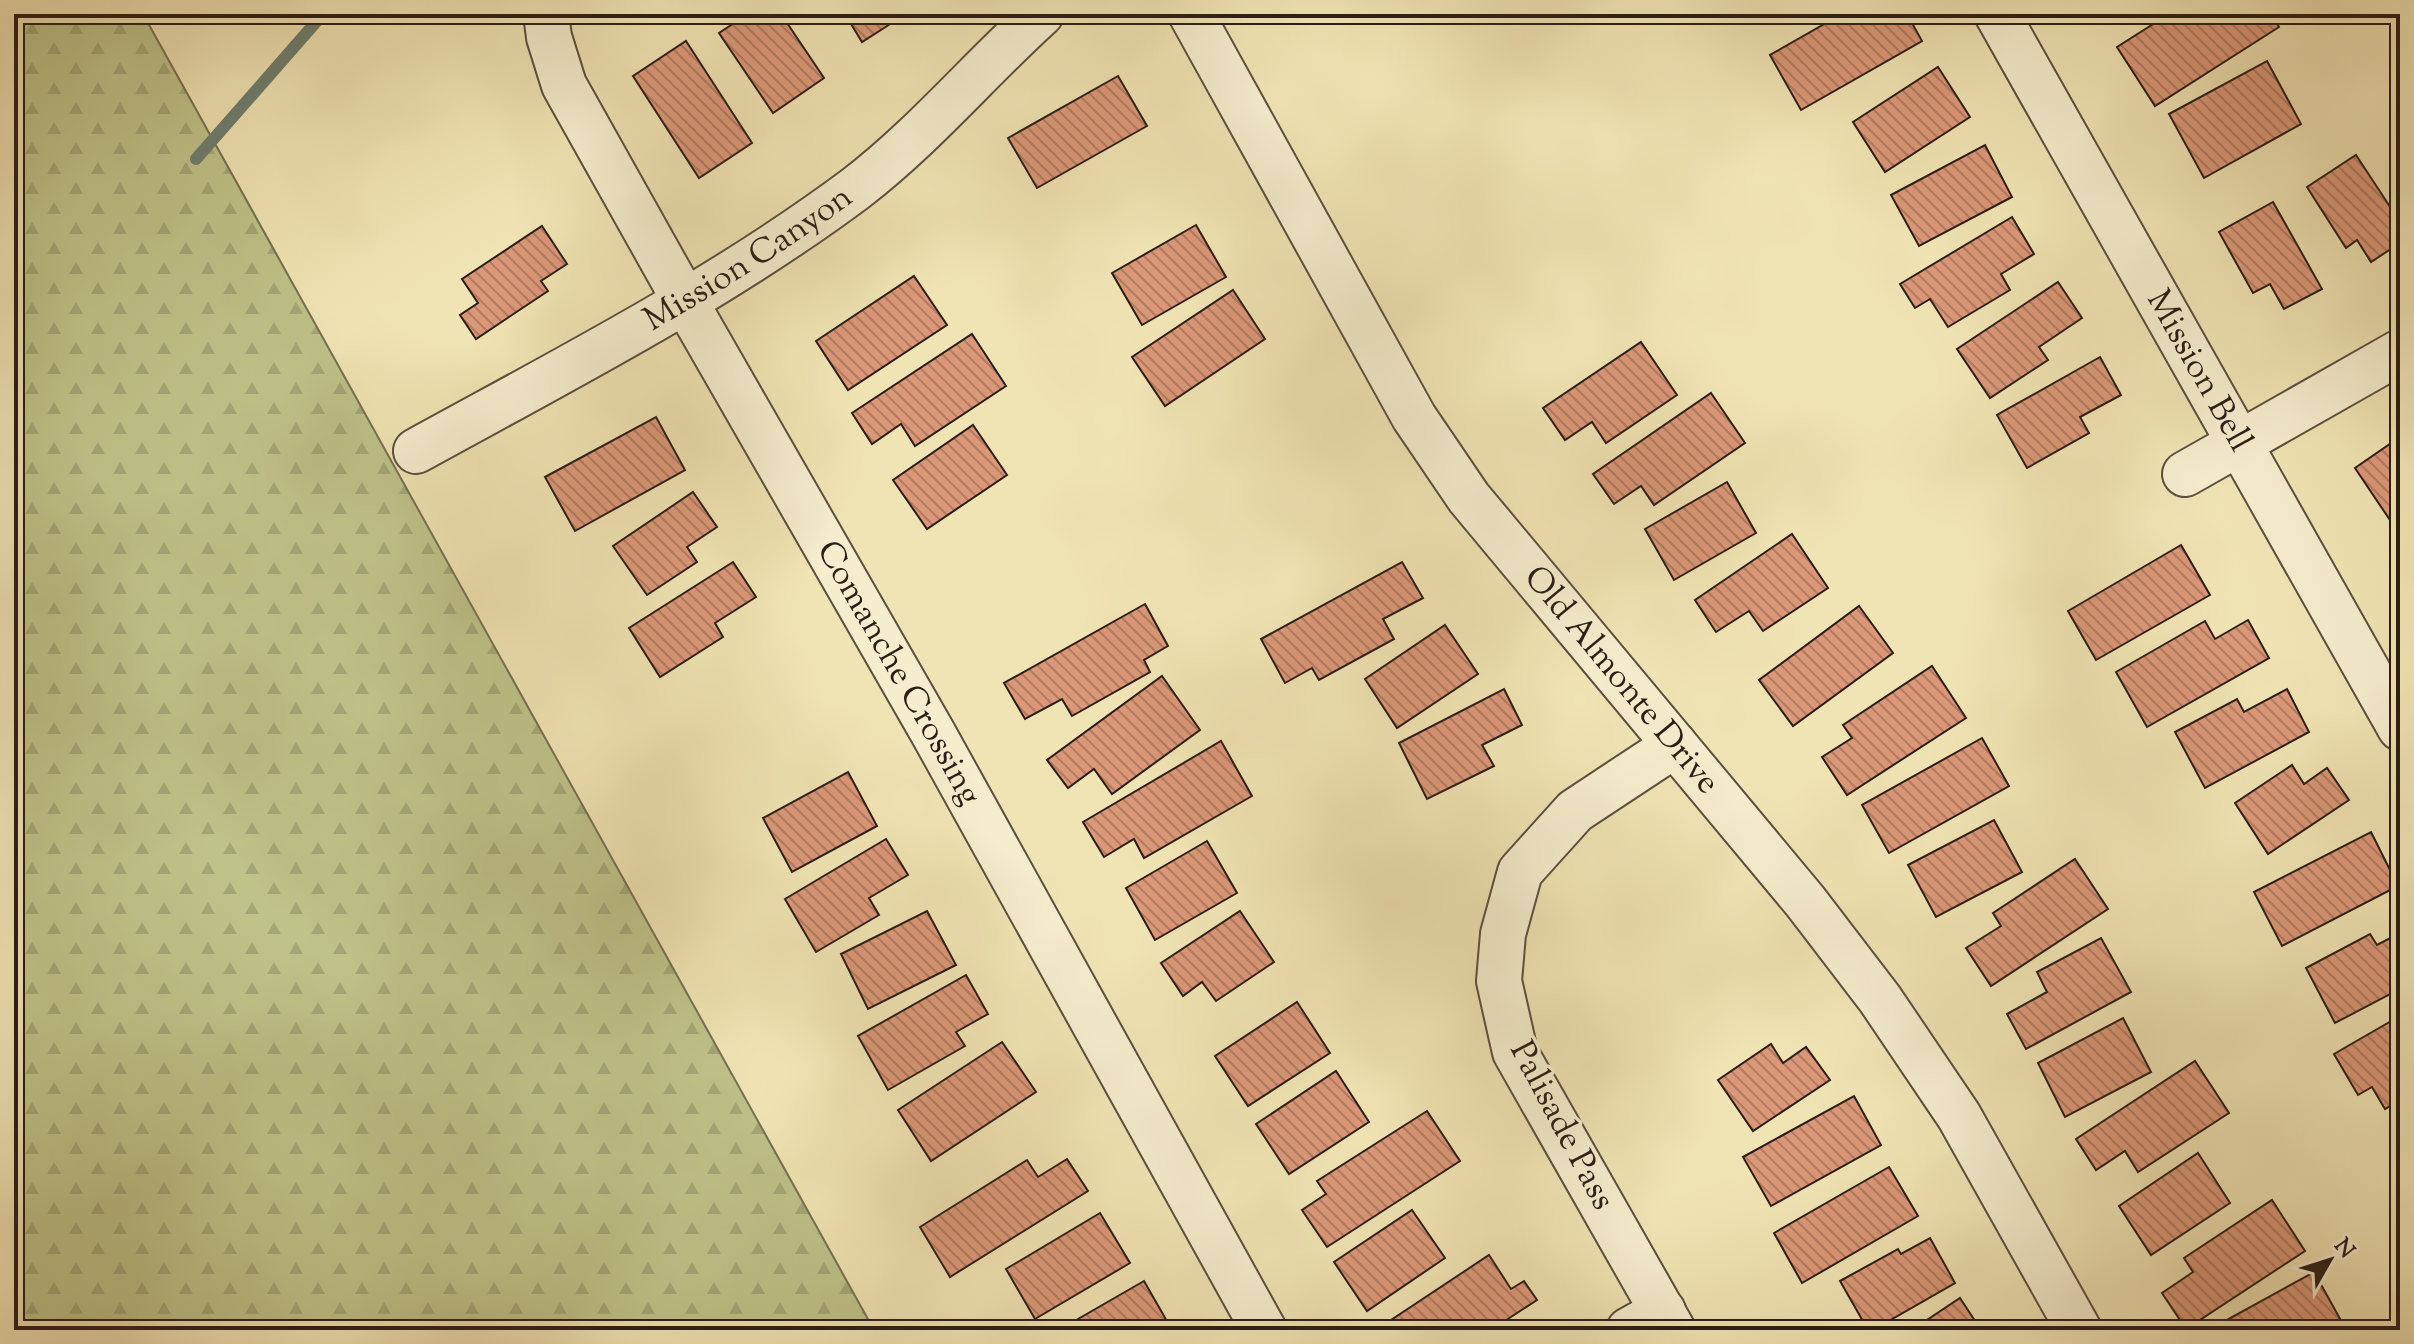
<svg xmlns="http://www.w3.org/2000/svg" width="2414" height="1344" viewBox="0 0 2414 1344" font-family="'Sorts Mill Goudy',serif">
<defs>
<pattern id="forest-firs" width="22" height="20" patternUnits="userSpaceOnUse" patternTransform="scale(2)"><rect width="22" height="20" fill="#bfc289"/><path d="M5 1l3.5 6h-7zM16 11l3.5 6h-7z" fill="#a4a676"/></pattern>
<pattern id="building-back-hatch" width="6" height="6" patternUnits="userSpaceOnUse" patternTransform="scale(2)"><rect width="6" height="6" fill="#db9878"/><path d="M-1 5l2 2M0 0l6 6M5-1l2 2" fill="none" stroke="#b27b61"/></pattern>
</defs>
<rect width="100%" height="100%" fill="#f1e4b4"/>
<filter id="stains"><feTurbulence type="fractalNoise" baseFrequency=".0025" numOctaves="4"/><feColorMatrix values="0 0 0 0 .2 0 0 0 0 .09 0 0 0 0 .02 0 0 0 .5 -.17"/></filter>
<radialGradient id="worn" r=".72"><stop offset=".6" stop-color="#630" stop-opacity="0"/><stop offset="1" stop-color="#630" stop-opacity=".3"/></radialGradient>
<!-- forest -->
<polygon fill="url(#forest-firs)" stroke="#757050" stroke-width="2" points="14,14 143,14 874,1330 14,1330"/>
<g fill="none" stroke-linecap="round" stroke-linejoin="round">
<!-- stream -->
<polyline stroke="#6e7e6f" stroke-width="12" points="196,159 323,14"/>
</g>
<!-- building -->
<g fill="url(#building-back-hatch)" stroke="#2b1d16" stroke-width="2">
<polygon points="748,14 781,14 824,78 773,113 719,33"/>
<polygon points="845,14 895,14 898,19 862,42"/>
<polygon points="1842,14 1863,14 1868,23 1884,14 1907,14 1922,41 1801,110 1770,55"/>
<polygon points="2116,14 2133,14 2121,22"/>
<polygon points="2169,14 2271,14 2279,27 2155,106 2117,47"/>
<polygon points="686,41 752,143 699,178 633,76"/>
<polygon points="2267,61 2301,124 2204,178 2169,114"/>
<polygon points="1938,67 1970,117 1885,172 1853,122"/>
<polygon points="1118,76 1147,126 1037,188 1008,138"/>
<polygon points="1985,145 2012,197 1919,246 1891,195"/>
<polygon points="2356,155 2400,222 2400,243 2371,262 2357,240 2346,248 2307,187"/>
<polygon points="2273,202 2322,289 2284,309 2270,284 2253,293 2219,232"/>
<polygon points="2012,217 2034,254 2001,274 2010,290 1948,327 1930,299 1915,308 1900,284"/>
<polygon points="1196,225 1226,277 1142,325 1112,273"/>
<polygon points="542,226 567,264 541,281 548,291 476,339 460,315 478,303 462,279"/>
<polygon points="914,276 947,325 848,390 816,341"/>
<polygon points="2058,282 2082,318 2039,347 2048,360 1990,398 1957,349"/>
<polygon points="1233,290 1265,339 1165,406 1132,357"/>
<polygon points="972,334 1006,386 915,446 901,424 872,444 852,413"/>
<polygon points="1641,342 1677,395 1606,443 1592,422 1565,440 1543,408"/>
<polygon points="2100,357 2121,395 2080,417 2089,433 2027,468 1997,415"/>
<polygon points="1711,393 1745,443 1654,505 1641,486 1614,504 1593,474"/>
<polygon points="656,417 685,470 575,531 545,477"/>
<polygon points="973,425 1007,475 927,529 893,480"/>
<polygon points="2400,437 2400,535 2355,468"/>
<polygon points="1727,482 1756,533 1674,580 1645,529"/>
<polygon points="693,492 717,527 687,547 697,562 647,595 613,546"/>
<polygon points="1792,534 1828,588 1763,631 1749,611 1716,632 1695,600"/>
<polygon points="2181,545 2210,595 2096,660 2068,611"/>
<polygon points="733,562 756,597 715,623 723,637 660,677 629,628"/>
<polygon points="1402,562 1423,598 1383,619 1394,639 1319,680 1312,668 1285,683 1261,639"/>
<polygon points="1145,604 1168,646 1144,660 1150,672 1072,716 1062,699 1025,719 1004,683"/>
<polygon points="1859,606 1893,653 1793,726 1759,680"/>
<polygon points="2248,620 2269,658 2147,727 2116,672 2205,621 2215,639"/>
<polygon points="1445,625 1478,674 1397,728 1365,679"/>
<polygon points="1932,666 1966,718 1847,795 1822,757 1852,738 1843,725"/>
<polygon points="1162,676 1200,730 1112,794 1094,769 1068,788 1047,760"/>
<polygon points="1504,689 1522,725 1482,745 1494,766 1427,799 1399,743"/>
<polygon points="2287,689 2309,732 2205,788 2175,732 2237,699 2244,712"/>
<polygon points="1982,738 2009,786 1889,853 1862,805"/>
<polygon points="1221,741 1252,796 1144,858 1134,839 1104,857 1083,822"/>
<polygon points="2292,765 2304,784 2327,768 2349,800 2268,854 2235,803"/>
<polygon points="848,772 877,826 792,872 763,818"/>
<polygon points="1994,820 2022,872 1936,917 1908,865"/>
<polygon points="2371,832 2398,886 2282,946 2254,892"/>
<polygon points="886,839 908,875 869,898 879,915 816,952 785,899"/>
<polygon points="1207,841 1237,893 1155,940 1126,888"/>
<polygon points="2075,859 2108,909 1991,986 1966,948 2001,926 1993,913"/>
<polygon points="927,911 956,965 868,1009 841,954"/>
<polygon points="1240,911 1274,962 1216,1001 1202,982 1183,996 1161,963"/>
<polygon points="2400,933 2400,989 2335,1023 2306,968 2370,934 2377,945"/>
<polygon points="2101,938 2131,992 2026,1049 2007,1014 2047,992 2037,972"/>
<polygon points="966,975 988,1014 956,1032 965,1046 888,1090 858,1036"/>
<polygon points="1297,1002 1330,1053 1248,1106 1215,1056"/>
<polygon points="2400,1016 2400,1100 2385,1109 2372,1087 2358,1095 2334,1054"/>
<polygon points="2123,1018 2151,1072 2065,1117 2038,1063"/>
<polygon points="1002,1042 1036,1092 931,1161 898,1110"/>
<polygon points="1771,1044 1783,1063 1806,1047 1830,1080 1753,1131 1718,1080"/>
<polygon points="2195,1061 2229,1113 2138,1172 2125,1151 2096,1170 2076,1139"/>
<polygon points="1336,1071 1369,1122 1289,1174 1256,1124"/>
<polygon points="1854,1096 1881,1145 1771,1206 1743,1157"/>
<polygon points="1427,1111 1460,1161 1327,1247 1302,1210 1326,1194 1317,1181"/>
<polygon points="2198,1153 2230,1203 2151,1255 2119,1206"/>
<polygon points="1067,1159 1088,1191 950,1277 920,1227 1027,1160 1038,1177"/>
<polygon points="1889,1167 1918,1216 1802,1283 1774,1233"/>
<polygon points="2272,1200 2305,1251 2186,1329 2162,1293 2193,1272 2184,1258"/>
<polygon points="1412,1210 1445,1258 1367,1311 1334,1262"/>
<polygon points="1100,1213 1130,1263 1035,1319 1006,1269"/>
<polygon points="1930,1238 1955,1283 1873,1330 1868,1330 1840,1281 1898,1249 1901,1254"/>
<polygon points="1489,1255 1511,1289 1524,1281 1537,1300 1491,1330 1376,1330"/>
<polygon points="2314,1272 2344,1326 2338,1330 2229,1330 2225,1321"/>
<polygon points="1144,1281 1172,1330 1059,1330"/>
<polygon points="1960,1298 1981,1330 1912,1330"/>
</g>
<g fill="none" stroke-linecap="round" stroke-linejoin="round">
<!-- street casing -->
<g stroke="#5c4f3e" stroke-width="48">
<g id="street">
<path id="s1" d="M 546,14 L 549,37 L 564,85 L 685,301 L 933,733 L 1264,1330"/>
<path id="s2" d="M 1191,14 L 1414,417 L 1469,498 L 1805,901 L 1880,999 L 1959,1116 L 2079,1330"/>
<path id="s3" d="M 1997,14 L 2400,728"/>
<path id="s4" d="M 416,451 C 565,369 718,291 855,189 C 922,138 978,71 1041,14"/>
<polyline points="2185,474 2400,352"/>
<polyline points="1629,1330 1663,1311"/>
<polyline points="1673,1330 1515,1052 1499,981 1503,934 1520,872 1575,811 1675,745"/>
</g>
</g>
<!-- street -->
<use href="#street" stroke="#f6edce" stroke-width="44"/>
</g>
<g text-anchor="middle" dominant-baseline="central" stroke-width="7" stroke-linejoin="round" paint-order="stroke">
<!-- street labels -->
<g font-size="34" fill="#2b1d16" stroke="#f6edce">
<text stroke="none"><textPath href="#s4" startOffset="384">Mission Canyon</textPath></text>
<text stroke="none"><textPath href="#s3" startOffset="410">Mission Bell</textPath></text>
<text stroke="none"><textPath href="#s1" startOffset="750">Comanche Crossing</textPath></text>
<text stroke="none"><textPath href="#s2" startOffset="796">Old Almonte Drive</textPath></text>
<text transform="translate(1561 1126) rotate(62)">Palisade Pass</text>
</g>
</g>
<!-- margin -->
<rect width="2414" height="1344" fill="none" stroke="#f1e4b4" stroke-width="48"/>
<rect x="16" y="16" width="2382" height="1312" fill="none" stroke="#2b1d16" stroke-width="4"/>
<rect x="24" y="24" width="2366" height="1296" fill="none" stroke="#2b1d16" stroke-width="2"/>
<!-- north arrow -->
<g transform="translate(2330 1260) rotate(51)" stroke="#f6edce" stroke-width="6" paint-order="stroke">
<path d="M0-6L14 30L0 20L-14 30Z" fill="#2b1d16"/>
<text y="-12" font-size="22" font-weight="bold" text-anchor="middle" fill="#2b1d16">N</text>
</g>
<rect width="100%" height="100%" filter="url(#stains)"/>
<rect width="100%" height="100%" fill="url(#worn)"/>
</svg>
